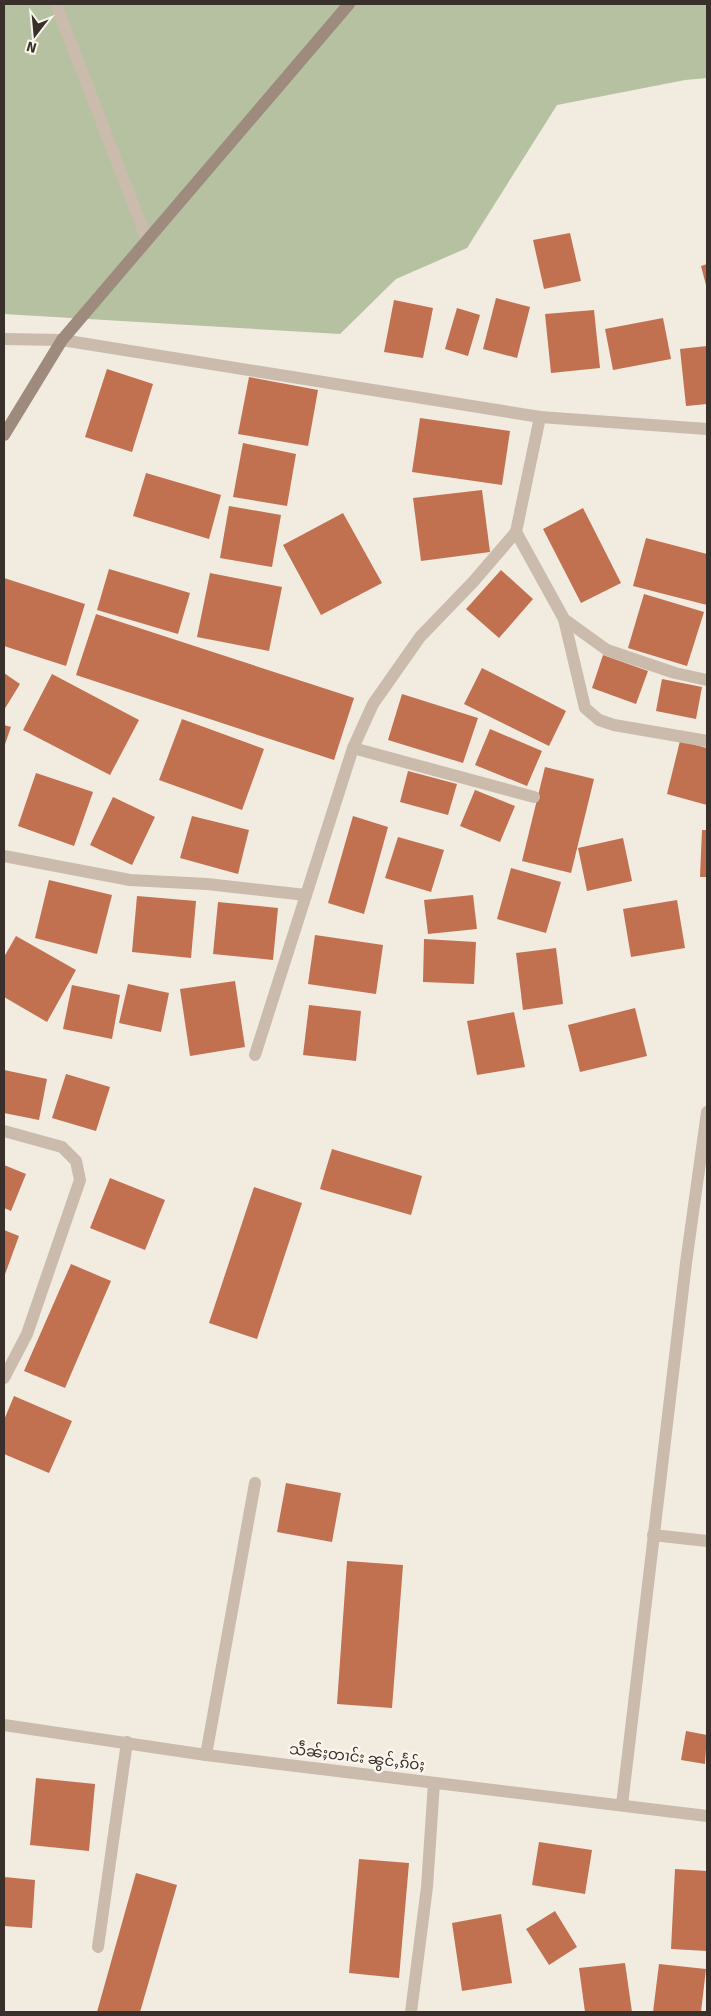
<svg xmlns="http://www.w3.org/2000/svg" width="711" height="2016" viewBox="0 0 711 2016" font-family="Signika,'Noto Sans Myanmar',sans-serif">
<rect width="100%" height="100%" fill="#f2ebe0"/>
<!-- green -->
<polygon fill="#b5c1a1" points="4,4 707,4 707,78 685,80 557,105 467,248 396,279 340,334 4,314"/>
<!-- building -->
<g fill="#c17050">
<polygon points="570,233 581,281 544,289 533,240"/>
<polygon points="707,264 707,289 701,266"/>
<polygon points="496,298 530,307 517,358 483,349"/>
<polygon points="394,300 433,308 423,358 384,352"/>
<polygon points="457,308 480,315 468,356 445,349"/>
<polygon points="594,310 600,368 551,373 545,314"/>
<polygon points="663,318 671,359 613,370 605,329"/>
<polygon points="707,346 707,404 686,406 680,349"/>
<polygon points="107,369 153,384 132,452 85,437"/>
<polygon points="249,377 318,390 308,446 238,434"/>
<polygon points="420,418 510,431 502,485 412,472"/>
<polygon points="243,443 296,454 287,506 233,497"/>
<polygon points="146,473 221,495 209,539 133,516"/>
<polygon points="482,490 490,552 421,561 413,498"/>
<polygon points="229,506 281,515 272,567 220,558"/>
<polygon points="583,508 621,583 581,603 543,529"/>
<polygon points="343,513 382,583 321,615 283,545"/>
<polygon points="646,538 707,554 707,605 633,586"/>
<polygon points="109,569 190,593 178,634 97,610"/>
<polygon points="501,570 533,599 499,638 466,609"/>
<polygon points="210,573 282,587 269,651 197,637"/>
<polygon points="4,578 85,604 66,666 4,646"/>
<polygon points="644,594 704,612 687,666 628,648"/>
<polygon points="96,614 354,698 334,760 76,675"/>
<polygon points="603,655 648,671 636,704 592,688"/>
<polygon points="482,668 566,711 549,746 464,704"/>
<polygon points="4,673 20,684 4,710"/>
<polygon points="52,674 139,720 110,775 23,730"/>
<polygon points="662,679 702,687 696,719 656,711"/>
<polygon points="402,694 478,718 463,763 388,740"/>
<polygon points="182,719 264,749 242,810 159,780"/>
<polygon points="4,725 11,727 4,747"/>
<polygon points="490,729 542,751 527,786 475,765"/>
<polygon points="680,741 707,748 707,805 667,794"/>
<polygon points="545,767 594,779 571,873 522,861"/>
<polygon points="408,771 457,784 448,815 400,802"/>
<polygon points="36,773 93,792 74,846 18,826"/>
<polygon points="475,790 515,806 500,842 460,826"/>
<polygon points="113,797 155,817 132,865 90,845"/>
<polygon points="192,816 249,830 238,874 180,858"/>
<polygon points="353,816 388,827 364,914 328,903"/>
<polygon points="702,830 707,830 707,877 700,877"/>
<polygon points="398,837 444,850 431,892 385,878"/>
<polygon points="623,838 632,881 587,891 578,848"/>
<polygon points="511,868 561,882 546,933 497,919"/>
<polygon points="49,880 112,895 97,954 35,938"/>
<polygon points="473,895 477,929 428,934 424,900"/>
<polygon points="137,896 196,901 191,958 132,952"/>
<polygon points="677,900 685,948 631,957 623,909"/>
<polygon points="218,902 278,908 273,960 213,954"/>
<polygon points="315,935 383,945 376,994 308,984"/>
<polygon points="16,936 76,970 47,1022 4,997 4,957"/>
<polygon points="424,939 476,942 474,984 423,982"/>
<polygon points="556,948 563,1004 523,1010 516,953"/>
<polygon points="235,981 245,1047 190,1056 180,989"/>
<polygon points="128,984 169,993 161,1032 119,1023"/>
<polygon points="72,985 120,995 112,1039 63,1029"/>
<polygon points="309,1005 361,1011 356,1061 303,1055"/>
<polygon points="635,1008 647,1056 580,1072 568,1025"/>
<polygon points="514,1012 525,1067 477,1075 467,1021"/>
<polygon points="4,1070 47,1079 39,1120 4,1113"/>
<polygon points="66,1074 110,1087 96,1131 52,1118"/>
<polygon points="332,1149 422,1176 411,1215 320,1189"/>
<polygon points="4,1165 26,1174 11,1211 4,1208"/>
<polygon points="110,1178 165,1200 145,1250 90,1228"/>
<polygon points="254,1187 302,1203 257,1339 209,1323"/>
<polygon points="4,1230 19,1236 4,1277"/>
<polygon points="71,1264 111,1281 65,1388 24,1371"/>
<polygon points="14,1396 72,1421 49,1473 4,1454 4,1420"/>
<polygon points="286,1483 341,1493 332,1542 277,1532"/>
<polygon points="347,1561 403,1565 392,1708 337,1704"/>
<polygon points="686,1731 707,1735 705,1764 681,1760"/>
<polygon points="36,1778 95,1784 89,1851 30,1845"/>
<polygon points="539,1842 592,1850 585,1894 532,1885"/>
<polygon points="359,1859 409,1863 399,1978 349,1973"/>
<polygon points="675,1869 707,1871 707,1951 671,1949"/>
<polygon points="136,1873 177,1885 140,2012 97,2012"/>
<polygon points="4,1877 35,1880 32,1928 4,1926"/>
<polygon points="555,1911 577,1947 549,1965 526,1929"/>
<polygon points="501,1914 512,1983 462,1991 452,1923"/>
<polygon points="625,1963 632,2012 585,2012 579,1968"/>
<polygon points="659,1964 706,1969 701,2012 653,2012"/>
</g>
<g fill="none" stroke-linecap="round" stroke-linejoin="round">
<!-- lane -->
<g stroke="#cabbac" stroke-width="12">
<polyline points="56,4 147,240"/>
<polyline points="653,1535 707,1541"/>
<polyline points="206,1755 255,1483"/>
<polyline points="622,1805 686,1263 707,1112"/>
<polyline points="98,1947 127,1742"/>
</g>
<!-- street -->
<g stroke="#cabbac" stroke-width="12">
<polyline points="4,339 62,340 540,417 707,429"/>
<polyline points="516,532 564,619 607,650 675,673 707,680"/>
<polyline points="564,619 585,708 599,720 614,725 707,741"/>
<polyline points="353,748 534,797"/>
<polyline points="4,856 130,880 207,884 306,895"/>
<polyline points="255,1055 353,748 373,704 420,637 473,582 516,532 540,417"/>
<polyline points="4,1131 62,1147 76,1161 80,1180 27,1334 4,1378"/>
<polyline points="4,1725 206,1755 707,1816"/>
<polyline points="411,2012 427,1887 434,1783"/>
</g>
<!-- secondary -->
<polyline stroke="#9e8b7e" stroke-width="12" points="4,435 62,340 349,4"/>
</g>
<g text-anchor="middle" dominant-baseline="central" stroke-width="5" stroke-linejoin="round" paint-order="stroke">
<!-- street labels -->
<g font-size="15" fill="#39302b" stroke="#faf5ed">
<text transform="translate(357 1757) rotate(7)">သဵၼ်ႈတၢင်း ၼွင်ႇၵႅဝ်ႈ</text>
</g>
</g>
<!-- border -->
<rect width="711" height="2016" fill="none" stroke="#39302b" stroke-width="10"/>
<!-- north arrow -->
<g transform="translate(35 35) rotate(196)" stroke="#faf5ed" stroke-width="4" paint-order="stroke">
<path d="M0-4L9 19L0 12L-9 19Z" fill="#39302b"/>
<text y="-8" font-size="14" font-weight="bold" text-anchor="middle" fill="#39302b">N</text>
</g>
</svg>
